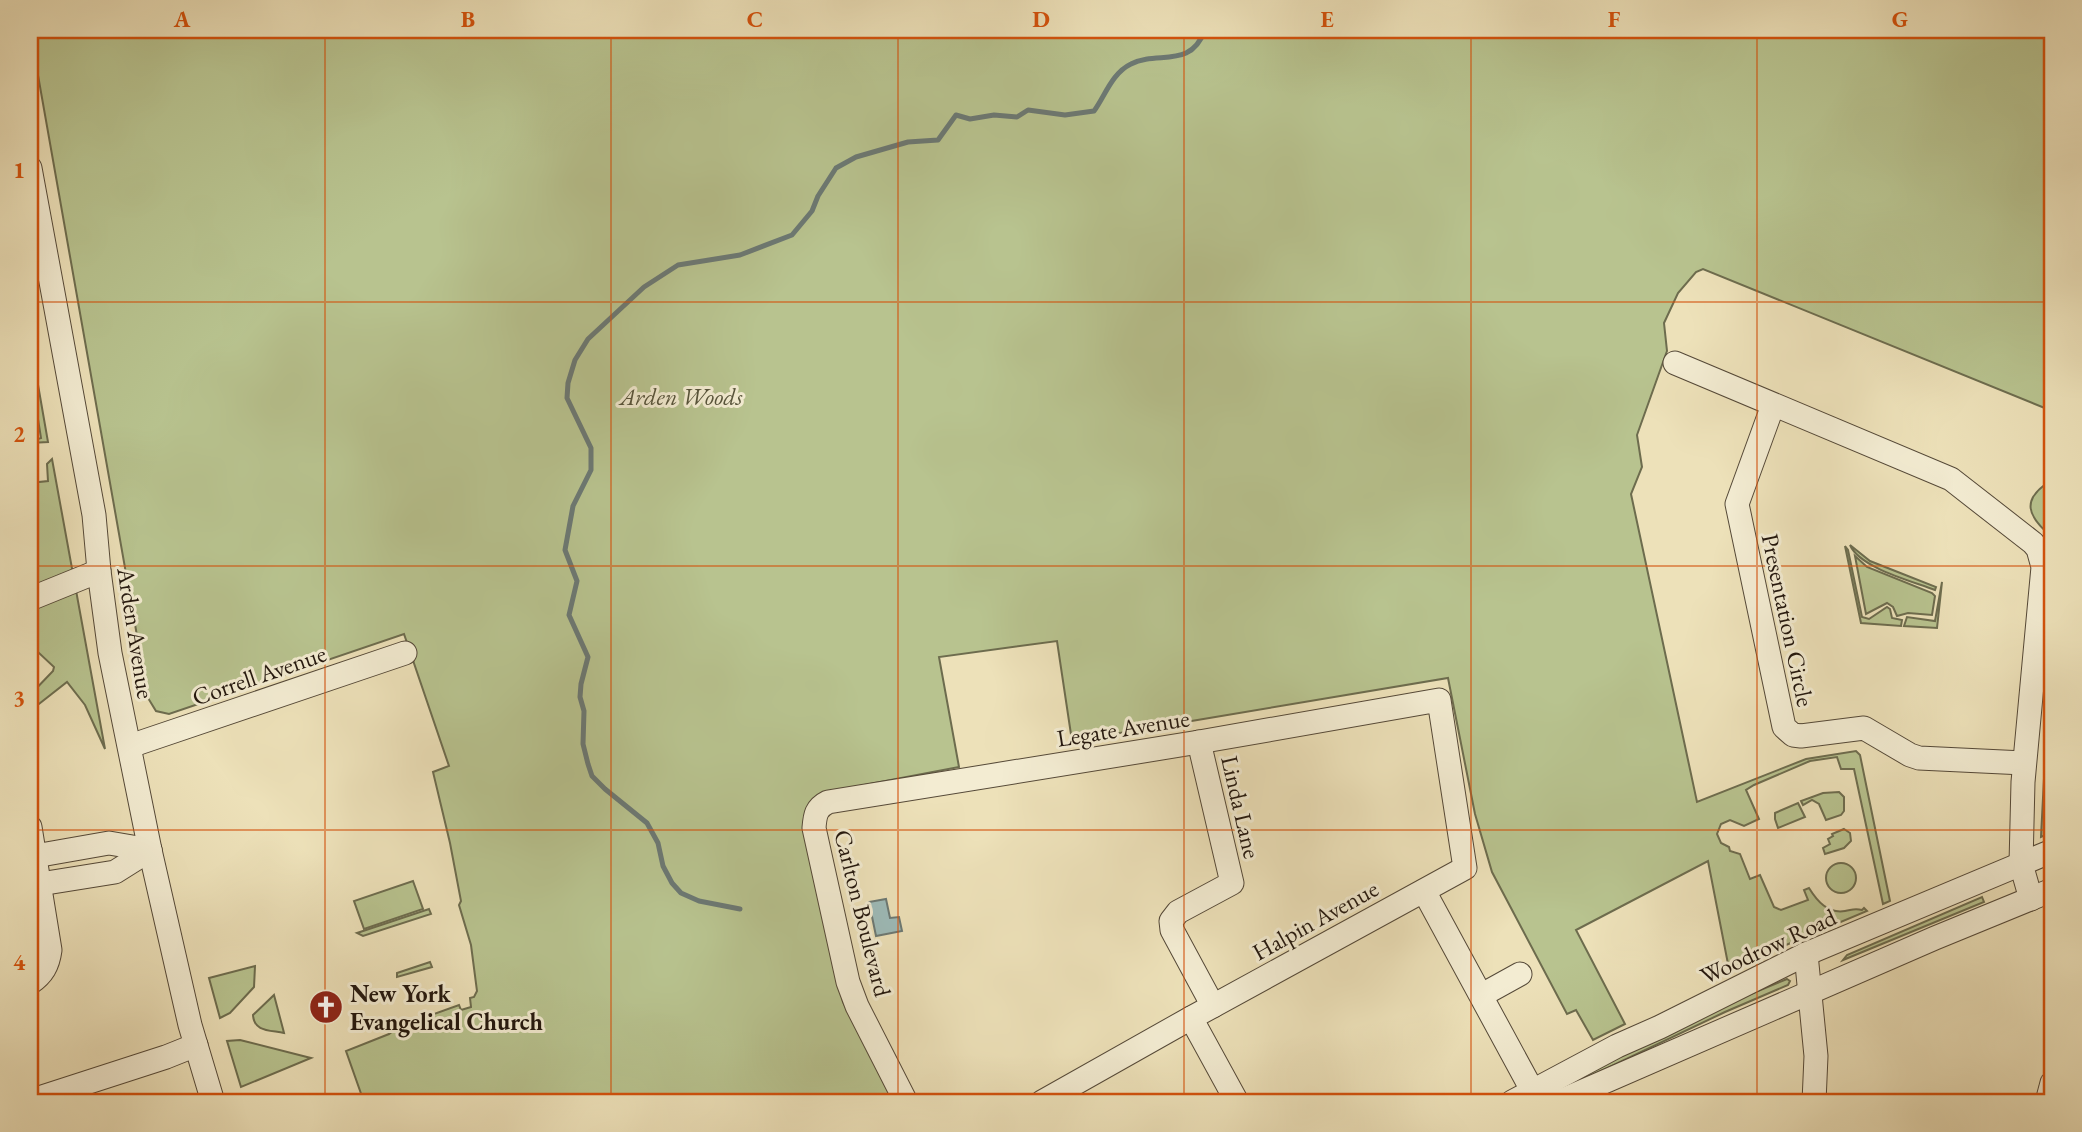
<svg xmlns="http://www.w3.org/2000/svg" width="2082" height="1132" viewBox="0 0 2082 1132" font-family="'EB Garamond',serif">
<rect width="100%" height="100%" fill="#ede1b9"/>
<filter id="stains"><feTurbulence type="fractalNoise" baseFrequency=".00286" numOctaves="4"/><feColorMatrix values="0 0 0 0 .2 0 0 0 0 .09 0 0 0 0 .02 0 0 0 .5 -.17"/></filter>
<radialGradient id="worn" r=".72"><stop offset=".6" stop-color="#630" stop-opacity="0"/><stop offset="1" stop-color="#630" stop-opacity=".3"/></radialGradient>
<!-- green -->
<g fill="#b8c38f" stroke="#6d6c4e" stroke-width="2">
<path d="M 30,30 L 2052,30 L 2052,411 L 1703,269 L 1696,272 L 1678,293 L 1664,323 L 1667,351 L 1637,435 L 1642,467 L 1631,494 L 1697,802 L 1806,759 L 1856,751 L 1860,755 L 1890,901 L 1883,904 L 1854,769 L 1841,769 L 1837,757 L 1810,761 L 1754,785 L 1746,790 L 1759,819 L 1744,826 L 1730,820 L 1721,824 L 1717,834 L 1721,843 L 1729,847 L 1730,851 L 1740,854 L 1750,879 L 1760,875 L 1774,907 L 1781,910 L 1808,900 L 1804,890 L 1809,888 C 1817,901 1828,914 1845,911 C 1852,910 1854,908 1862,910 L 1864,908 L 1867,911 L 1729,969 L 1708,861 L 1576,930 L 1625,1024 L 1593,1040 L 1576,1010 L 1567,1014 L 1492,872 L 1475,814 L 1448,678 L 1072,741 L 1057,641 L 939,657 L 959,767 L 828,792 L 807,823 L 843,1002 L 895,1102 L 364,1102 L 346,1051 L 389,1034 L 398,1027 L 459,1005 L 461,1010 L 471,1007 L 470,998 L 474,997 L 477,991 L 471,945 L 459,905 L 461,901 L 450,843 L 433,772 L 449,766 L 404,634 L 169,714 L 156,711 L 148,698 Z"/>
<polygon points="30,339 48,442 30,443 31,441 41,438 30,369"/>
<polygon points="52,459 105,749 85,705 67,682 30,711 30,695 53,671 54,667 38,652 30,649 30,483 48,481 47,464"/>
<path d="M 2052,480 L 2052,537 C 2027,516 2020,499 2052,480 Z"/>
<path d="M 1850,545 L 1870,561 L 1936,587 L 1935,590 C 1912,581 1860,568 1850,545 Z"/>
<polygon points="1845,546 1848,550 1862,617 1869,619 1887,607 1890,609 1892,618 1902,620 1901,626 1861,623"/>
<polygon points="1855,556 1867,567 1932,593 1935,596 1932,615 1908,613 1897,616 1893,607 1887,603 1866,614"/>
<polygon points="1942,582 1937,628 1904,626 1907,617 1935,621"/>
<polygon points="2052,639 2052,832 2041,837 2050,662"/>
<polygon points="1839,792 1844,797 1844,811 1841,815 1826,820 1819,804 1812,800 1803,805 1801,801 1823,793"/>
<polygon points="1798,803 1805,817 1778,828 1775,819 1775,813"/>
<polygon points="1844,829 1850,833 1851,841 1844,848 1825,854 1823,848 1830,844 1828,839 1833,836 1832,834"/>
<circle cx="1841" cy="878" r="15"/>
<polygon points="413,881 423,909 364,929 354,901"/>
<polygon points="1982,897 1984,902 1843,960 1847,955"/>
<polygon points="429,909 431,914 363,936 357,933"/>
<polygon points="430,962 432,967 397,977 397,973"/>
<polygon points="255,966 254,987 230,1013 220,1018 209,978"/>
<polygon points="1787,979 1790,981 1788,985 1725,1012 1576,1083 1576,1080 1635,1049 1741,998"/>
<path d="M 274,995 L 283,1029 L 284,1033 C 270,1030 254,1032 253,1015 Z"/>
<polygon points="240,1040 307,1057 311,1058 241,1087 227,1041"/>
</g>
<!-- water -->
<polygon fill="#9dbbb9" stroke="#6c7974" stroke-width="2" points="886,899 890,918 899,917 902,931 876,936 869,902"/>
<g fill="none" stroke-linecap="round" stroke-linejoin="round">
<!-- stream -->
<path stroke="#6c7974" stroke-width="5" d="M 740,909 L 699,901 L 681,893 L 672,883 L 663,866 L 658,843 L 647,823 L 605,789 L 592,776 L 588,764 L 583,744 L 584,711 L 580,697 L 581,684 L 588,657 L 569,615 L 577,581 L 565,550 L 573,506 L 591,470 L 591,448 L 567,398 L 568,383 L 575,360 L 588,339 L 644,287 L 678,265 L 740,255 L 792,235 L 812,211 L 818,196 L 836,168 L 856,157 L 908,142 L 938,140 L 956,115 L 970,119 L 994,115 L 1017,117 L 1028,110 L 1065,115 L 1094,111 C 1105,96 1112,73 1131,64 C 1158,50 1190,70 1205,30"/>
<!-- minor casing -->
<g stroke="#554938" stroke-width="25">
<g id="minor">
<polyline points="30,168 94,515 99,571 110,653 150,850 190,1025 213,1102"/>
<polyline points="1675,363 1951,479 2033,543 2038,549 2043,567 2023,782 2021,864 2031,899"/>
<polyline points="1773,405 1737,504 1784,727 1793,735 1801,736 1864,728 1910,755 1919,758 2024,763"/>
<polyline points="30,599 99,571"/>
<polyline points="1199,742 1232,883 1178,912 1171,921 1172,930 1213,1006"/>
<polyline points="130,746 405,653"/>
<path d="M 30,827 L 50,950 C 48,965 43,974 30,983"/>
<polyline points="35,856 109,843 150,850"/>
<polyline points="40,884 115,872 150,850"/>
<polyline points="1424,891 1532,1090"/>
<polyline points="1806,954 1816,1056 1814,1102"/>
<polyline points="1482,995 1520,974"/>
<polyline points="1191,1018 1237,1102"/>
<polyline points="30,1101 166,1057 196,1045"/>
<path d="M 906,1102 L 857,1006 L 848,982 L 814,828 C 815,815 816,808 828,802 L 1199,742 L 1439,700 L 1465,868 L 1191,1018 L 1042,1102"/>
<polyline points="1512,1102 1617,1046 1660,1027 1806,954 2052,851"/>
<polyline points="1558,1102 1935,938 2052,890"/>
<polyline points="2047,1102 2052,1083"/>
</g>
</g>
<!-- minor -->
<use href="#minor" stroke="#f3ecd2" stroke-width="23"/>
</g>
<!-- grid -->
<path fill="none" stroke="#d4520c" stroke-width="2" stroke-opacity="0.55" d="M 325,30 L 325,1102M 611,30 L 611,1102M 898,30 L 898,1102M 1184,30 L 1184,1102M 1471,30 L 1471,1102M 1757,30 L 1757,1102M 30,302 L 2052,302M 30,566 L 2052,566M 30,830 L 2052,830"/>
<!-- icons -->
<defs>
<g id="church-disc" transform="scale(1.75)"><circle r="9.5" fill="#8f2418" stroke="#f3ecd2"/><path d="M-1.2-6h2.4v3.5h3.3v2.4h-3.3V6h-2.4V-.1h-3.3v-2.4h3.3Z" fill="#fff"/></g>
</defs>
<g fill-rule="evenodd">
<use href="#church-disc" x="326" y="1007"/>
</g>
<g text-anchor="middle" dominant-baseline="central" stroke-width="6" stroke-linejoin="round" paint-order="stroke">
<!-- park labels -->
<g font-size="24" font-style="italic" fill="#56533a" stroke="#f3ecd2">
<text x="681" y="396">Arden Woods</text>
</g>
<!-- street labels -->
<g font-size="24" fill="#22160d" stroke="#f3ecd2">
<text transform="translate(1788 620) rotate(78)">Presentation Circle</text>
<text transform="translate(136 633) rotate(81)">Arden Avenue</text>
<text transform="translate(259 675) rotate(-19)">Correll Avenue</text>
<text transform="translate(1123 728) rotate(-9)">Legate Avenue</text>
<text transform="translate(1241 807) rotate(77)">Linda Lane</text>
<text transform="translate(863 913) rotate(76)">Carlton Boulevard</text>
<text transform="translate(1315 920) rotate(-29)">Halpin Avenue</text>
<text transform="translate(1768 946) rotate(-25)">Woodrow Road</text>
</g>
<!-- poi labels -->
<g font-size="24" font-weight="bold" fill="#22160d" stroke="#f3ecd2" text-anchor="start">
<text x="350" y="993">New York<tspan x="350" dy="28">Evangelical Church</tspan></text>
</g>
</g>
<!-- margin -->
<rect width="2082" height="1132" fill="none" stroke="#ede1b9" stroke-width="77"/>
<rect x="38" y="38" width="2006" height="1056" fill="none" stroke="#d4520c" stroke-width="2.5"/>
<g font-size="23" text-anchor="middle" font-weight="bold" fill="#d4520c">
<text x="182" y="27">A</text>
<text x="468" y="27">B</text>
<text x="755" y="27">C</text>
<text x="1041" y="27">D</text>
<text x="1327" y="27">E</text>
<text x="1614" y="27">F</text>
<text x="1900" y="27">G</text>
<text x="19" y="178">1</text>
<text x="19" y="442">2</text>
<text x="19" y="706">3</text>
<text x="19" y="970">4</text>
</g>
<rect width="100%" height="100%" filter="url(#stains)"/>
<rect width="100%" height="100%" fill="url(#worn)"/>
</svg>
